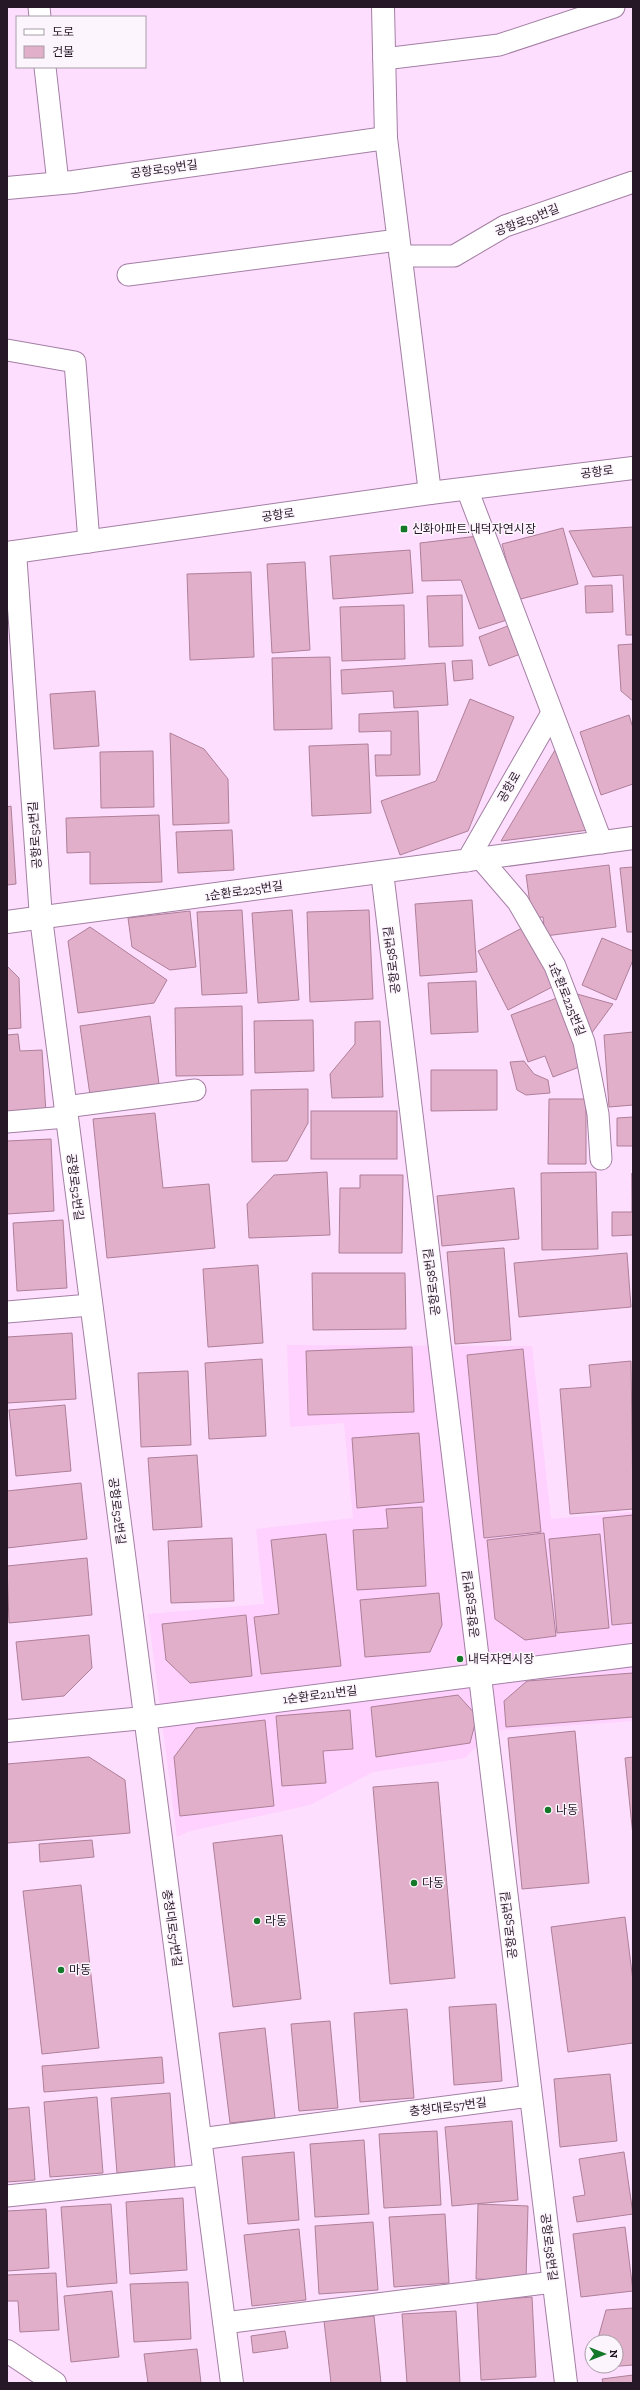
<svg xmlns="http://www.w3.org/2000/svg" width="640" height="2390" viewBox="0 0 640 2390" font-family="'Zilla Slab','Noto Sans KR',serif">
<rect width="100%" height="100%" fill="#fedefe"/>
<!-- built -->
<polygon fill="#fed1ff" points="287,1345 532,1346 551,1519 633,1512 633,1721 492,1731 465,1758 373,1772 310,1805 190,1831 177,1837 148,1614 264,1604 256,1529 353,1518 344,1423 290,1427"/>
<!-- building -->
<g fill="#e2afca" stroke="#ae7f98">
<polygon points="633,527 633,635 626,635 623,575 593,577 569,531"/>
<polygon points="563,528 578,584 517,600 502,544"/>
<polygon points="478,536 510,619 479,629 461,580 422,581 420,543"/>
<polygon points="410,550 413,593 333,599 330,556"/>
<polygon points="305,562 310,650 272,653 267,564"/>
<polygon points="251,572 254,657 190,660 187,574"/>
<polygon points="612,585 613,612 586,613 585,586"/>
<polygon points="462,595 463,646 429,647 427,596"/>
<polygon points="404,605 405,659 342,661 340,607"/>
<polygon points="513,624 523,653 489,666 479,637"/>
<polygon points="633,644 633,701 621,691 618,645"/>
<polygon points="330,657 332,729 274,730 272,658"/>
<polygon points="472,660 473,679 454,681 452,661"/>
<polygon points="445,663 448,705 394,708 393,691 342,694 341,670"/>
<polygon points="95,691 99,746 54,749 50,694"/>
<polygon points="470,699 514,717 468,831 400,855 381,801 436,781"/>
<polygon points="418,711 420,775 376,776 375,755 391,755 391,731 359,732 359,714"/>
<polygon points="629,715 633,728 633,784 601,795 580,732"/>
<polygon points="170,733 204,749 228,779 229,823 173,825"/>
<polygon points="368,744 371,813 312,816 309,746"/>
<polygon points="555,750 589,830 501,841"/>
<polygon points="153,751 154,807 101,808 100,752"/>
<polygon points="11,806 16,884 7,885 7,807"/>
<polygon points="159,815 162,882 90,884 90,852 67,853 66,818"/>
<polygon points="232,830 234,870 178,873 176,832"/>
<polygon points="609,865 616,927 545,936 543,917 532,918 526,875"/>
<polygon points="633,867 633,932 627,932 620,868"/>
<polygon points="472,900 477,972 420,976 415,904"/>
<polygon points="242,910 247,993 202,995 197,912"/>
<polygon points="292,910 299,1000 258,1003 252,913"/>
<polygon points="369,910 373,999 310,1002 307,912"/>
<polygon points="190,911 196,967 170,970 132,947 128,918"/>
<polygon points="90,927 167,980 154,1003 78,1013 68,941"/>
<polygon points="524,927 554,986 508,1010 478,951"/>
<polygon points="602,938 633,951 633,960 616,1000 582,985"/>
<polygon points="7,966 19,978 21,1028 7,1029"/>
<polygon points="476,981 478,1032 431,1034 428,983"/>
<polygon points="577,994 613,1004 591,1034"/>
<polygon points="557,998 582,1066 553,1077 545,1056 528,1062 511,1015"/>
<polygon points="242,1006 243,1075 176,1076 175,1008"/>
<polygon points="150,1016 159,1084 90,1095 80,1026"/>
<polygon points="313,1020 314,1071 255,1073 254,1021"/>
<polygon points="380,1021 383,1097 332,1098 330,1074 355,1044 355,1022"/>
<polygon points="633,1032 633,1105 609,1107 604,1035"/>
<polygon points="18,1034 20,1051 42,1050 46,1113 7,1116 7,1035"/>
<polygon points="524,1061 534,1074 548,1080 550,1093 526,1095 517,1090 510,1062"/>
<polygon points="431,1070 497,1070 497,1110 431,1111"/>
<polygon points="308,1089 308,1123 287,1161 252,1162 251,1090"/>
<polygon points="549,1099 586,1099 586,1164 548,1164"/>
<rect x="311" y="1111" width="86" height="48"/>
<polygon points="155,1113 163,1188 209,1184 215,1248 107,1258 93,1119"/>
<polygon points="633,1117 633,1146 617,1146 617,1118"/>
<polygon points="51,1139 54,1211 7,1214 7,1141"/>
<polygon points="327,1172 330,1235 249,1238 247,1204 274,1175"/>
<polygon points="596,1172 598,1249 542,1250 541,1173"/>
<polygon points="632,1173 633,1235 612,1236 612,1212 632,1212"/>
<polygon points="360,1175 403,1175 402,1253 339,1253 340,1188 360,1188"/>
<polygon points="514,1188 519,1239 442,1246 437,1196"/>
<polygon points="63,1220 67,1288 17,1291 13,1223"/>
<polygon points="504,1248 511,1340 455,1344 447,1252"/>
<polygon points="627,1253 631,1307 519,1317 514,1263"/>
<polygon points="258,1265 263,1343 208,1347 203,1269"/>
<polygon points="312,1273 405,1273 406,1329 313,1330"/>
<polygon points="72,1333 76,1399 7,1403 7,1337"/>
<polygon points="412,1347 414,1412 308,1415 306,1351"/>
<polygon points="523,1349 541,1532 484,1538 467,1355"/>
<polygon points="262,1359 266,1436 209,1439 205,1363"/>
<polygon points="631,1361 633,1509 570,1514 560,1389 591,1387 589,1365"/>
<polygon points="188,1371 191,1445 141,1447 138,1373"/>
<polygon points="65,1405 71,1471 16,1476 9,1410"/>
<polygon points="419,1433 424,1502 357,1508 352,1438"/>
<polygon points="197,1455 202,1527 153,1530 148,1458"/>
<polygon points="81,1483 87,1539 7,1548 7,1491"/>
<polygon points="422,1507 426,1586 357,1590 353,1530 388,1528 386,1509"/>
<polygon points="633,1515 633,1623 612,1625 603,1518"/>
<polygon points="544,1533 556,1636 525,1640 495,1619 487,1540"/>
<polygon points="326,1534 341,1666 261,1674 254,1617 279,1614 271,1540"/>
<polygon points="600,1534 609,1628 557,1633 549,1539"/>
<polygon points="232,1538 234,1601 171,1603 168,1541"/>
<polygon points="87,1558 92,1615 9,1623 7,1566"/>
<polygon points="439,1593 442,1625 430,1652 365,1657 360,1600"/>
<polygon points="246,1615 252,1676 190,1683 166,1660 162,1624"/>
<polygon points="89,1635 92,1668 64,1696 22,1700 16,1642"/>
<polygon points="633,1673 633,1717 506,1727 504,1701 527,1681"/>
<polygon points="458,1695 477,1716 470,1743 376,1757 371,1707"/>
<polygon points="350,1710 353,1749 323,1751 326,1783 282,1786 276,1716"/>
<polygon points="265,1720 274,1806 180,1816 174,1757 196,1728"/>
<polygon points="575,1731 589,1883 522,1889 508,1738"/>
<polygon points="89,1757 125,1780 130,1833 7,1843 7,1764"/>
<polygon points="633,1757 633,1836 625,1758"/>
<polygon points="438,1782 455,1978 390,1984 373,1787"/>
<polygon points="282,1835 301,1999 233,2007 213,1843"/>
<polygon points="92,1840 94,1857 40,1862 39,1844"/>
<polygon points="81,1885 99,2048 42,2054 23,1891"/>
<polygon points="625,1917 633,1981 633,2043 568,2052 551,1927"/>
<polygon points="496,2004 502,2081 454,2085 449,2007"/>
<polygon points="407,2009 414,2098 360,2102 354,2013"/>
<polygon points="330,2021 338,2108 299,2111 291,2024"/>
<polygon points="265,2028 275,2118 230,2123 219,2033"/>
<polygon points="162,2057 164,2083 44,2092 42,2066"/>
<polygon points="610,2074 617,2141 560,2147 554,2079"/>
<polygon points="170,2093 175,2168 117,2173 111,2098"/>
<polygon points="97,2097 103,2173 50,2177 44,2102"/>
<polygon points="29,2107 35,2180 7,2182 7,2109"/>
<polygon points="512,2121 518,2200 452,2206 445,2127"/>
<polygon points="437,2131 441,2205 384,2208 379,2134"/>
<polygon points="364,2140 369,2214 315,2217 310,2144"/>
<polygon points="294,2152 299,2220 248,2224 242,2157"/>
<polygon points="624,2152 633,2214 577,2222 573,2197 585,2195 579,2159"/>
<polygon points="183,2198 187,2270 130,2274 126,2202"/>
<polygon points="111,2204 117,2283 67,2287 61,2207"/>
<polygon points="478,2204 528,2206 526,2281 476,2279"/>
<polygon points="46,2209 49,2268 7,2271 7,2211"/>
<polygon points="445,2214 449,2283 394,2287 389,2217"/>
<polygon points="373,2222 378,2290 319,2294 315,2226"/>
<polygon points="625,2227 633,2291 581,2297 573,2234"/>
<polygon points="299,2229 306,2300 252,2306 244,2235"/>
<polygon points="56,2273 59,2330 20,2332 18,2301 7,2301 7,2275"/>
<polygon points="188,2282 191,2339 134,2342 130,2284"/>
<polygon points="112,2291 119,2357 71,2362 64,2296"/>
<polygon points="532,2297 536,2377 481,2380 477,2301"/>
<polygon points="633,2308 633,2365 595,2368 595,2366 616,2366 616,2342 597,2342 606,2310"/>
<polygon points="456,2311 460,2383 407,2383 402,2314"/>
<polygon points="374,2316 381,2383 331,2383 324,2321"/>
<polygon points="285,2331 288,2348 253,2353 251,2336"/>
<polygon points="197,2349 201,2383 148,2383 144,2354"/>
<polygon points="633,2375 633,2383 603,2383 602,2379"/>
</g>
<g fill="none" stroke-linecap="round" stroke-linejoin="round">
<!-- service casing -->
<g stroke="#a37fa4" stroke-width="23">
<g id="service">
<polyline points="39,7 40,17"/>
<polyline points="384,59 499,45 614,7"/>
<polyline points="45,67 58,183"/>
<polyline points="400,256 454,256 505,226 633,182"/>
<polyline points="128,275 398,240"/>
<polyline points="7,350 75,362 89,542"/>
<polyline points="467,489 602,843"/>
<polyline points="481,859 518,902 555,966 584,1042 598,1114 601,1159"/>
<polyline points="467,861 552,713"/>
<polyline points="65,1107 195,1090"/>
<polyline points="7,1122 66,1117"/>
<polyline points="7,1312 90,1305"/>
<polyline points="200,2139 530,2096"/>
<polyline points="7,2196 204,2175"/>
<polyline points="224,2323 553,2282"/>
</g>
</g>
<!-- minor casing -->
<g stroke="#a37fa4" stroke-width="24">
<g id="minor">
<polyline points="383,7 386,138 430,493"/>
<polyline points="7,188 73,182 386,138"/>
<polyline points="15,552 41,918 232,2383"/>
<polyline points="382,872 566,2383"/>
<polyline points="7,922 633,838"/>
<polyline points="7,1731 144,1718 633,1655"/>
<polyline points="7,2351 55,2383"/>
</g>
</g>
<!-- tertiary casing -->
<g stroke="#a37fa4" stroke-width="24">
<polyline id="tertiary" points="7,553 430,493 633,468"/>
</g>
<!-- service -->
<use href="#service" stroke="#fff" stroke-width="21"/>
<!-- minor -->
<use href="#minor" stroke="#fff" stroke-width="22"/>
<!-- tertiary -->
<use href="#tertiary" stroke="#fff" stroke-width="22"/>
</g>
<!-- markers -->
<g fill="#157728" stroke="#fdf5fd" stroke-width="1.5">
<rect x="400" y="525" width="8" height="8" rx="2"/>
<circle cx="460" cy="1659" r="4"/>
<circle cx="548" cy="1810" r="4"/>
<circle cx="414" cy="1883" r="4"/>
<circle cx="257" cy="1921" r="4"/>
<circle cx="61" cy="1970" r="4"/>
</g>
<g text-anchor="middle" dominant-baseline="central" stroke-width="3" stroke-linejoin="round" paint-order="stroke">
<!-- street labels -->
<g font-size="12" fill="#261827" stroke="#fdf5fd">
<text transform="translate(164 169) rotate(-8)">공항로59번길</text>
<text transform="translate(527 220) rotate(-21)">공항로59번길</text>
<text transform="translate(597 472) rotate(-7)">공항로</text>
<text transform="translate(278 515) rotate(-8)">공항로</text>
<text transform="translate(509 787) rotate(-60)">공항로</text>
<text transform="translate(35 835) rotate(-94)">공항로52번길</text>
<text transform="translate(244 891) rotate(-8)">1순환로225번길</text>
<text transform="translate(392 960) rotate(-97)">공항로58번길</text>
<text transform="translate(567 999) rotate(68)">1순환로225번길</text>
<text transform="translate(75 1187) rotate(83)">공항로52번길</text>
<text transform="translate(432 1282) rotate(-97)">공항로58번길</text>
<text transform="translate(117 1511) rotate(83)">공항로52번길</text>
<text transform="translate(471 1604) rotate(-97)">공항로58번길</text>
<text transform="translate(320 1695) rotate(-7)">1순환로211번길</text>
<text transform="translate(509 1925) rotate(-97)">공항로58번길</text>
<text transform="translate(172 1928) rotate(82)">충청대로57번길</text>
<text transform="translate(448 2107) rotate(-7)">충청대로57번길</text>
<text transform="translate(549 2247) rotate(83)">공항로58번길</text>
</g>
<!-- poi labels -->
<g font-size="12" fill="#261827" stroke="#fdf5fd" text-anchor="start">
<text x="412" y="529">신화아파트.내덕자연시장</text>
<text x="468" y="1659">내덕자연시장</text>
<text x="556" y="1810">나동</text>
<text x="422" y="1883">다동</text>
<text x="265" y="1921">라동</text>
<text x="69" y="1970">마동</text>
</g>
</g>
<!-- border -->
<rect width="640" height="2390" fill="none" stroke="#261827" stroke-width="16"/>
<!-- legend -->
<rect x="16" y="16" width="130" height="52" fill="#fdf5fd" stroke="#a79da7"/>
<rect x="24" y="29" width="20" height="6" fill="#ffffff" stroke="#a79da7"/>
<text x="52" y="36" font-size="12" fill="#261827">도로</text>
<rect x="24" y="46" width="20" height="12" fill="#e2afca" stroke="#a79da7"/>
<text x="52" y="56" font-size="12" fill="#261827">건물</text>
<!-- north arrow -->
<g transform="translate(604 2354) rotate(90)"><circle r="19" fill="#fdf5fd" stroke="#a79da7"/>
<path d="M0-3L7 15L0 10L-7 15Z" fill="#157728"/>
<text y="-6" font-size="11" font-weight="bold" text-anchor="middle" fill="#261827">N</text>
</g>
</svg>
